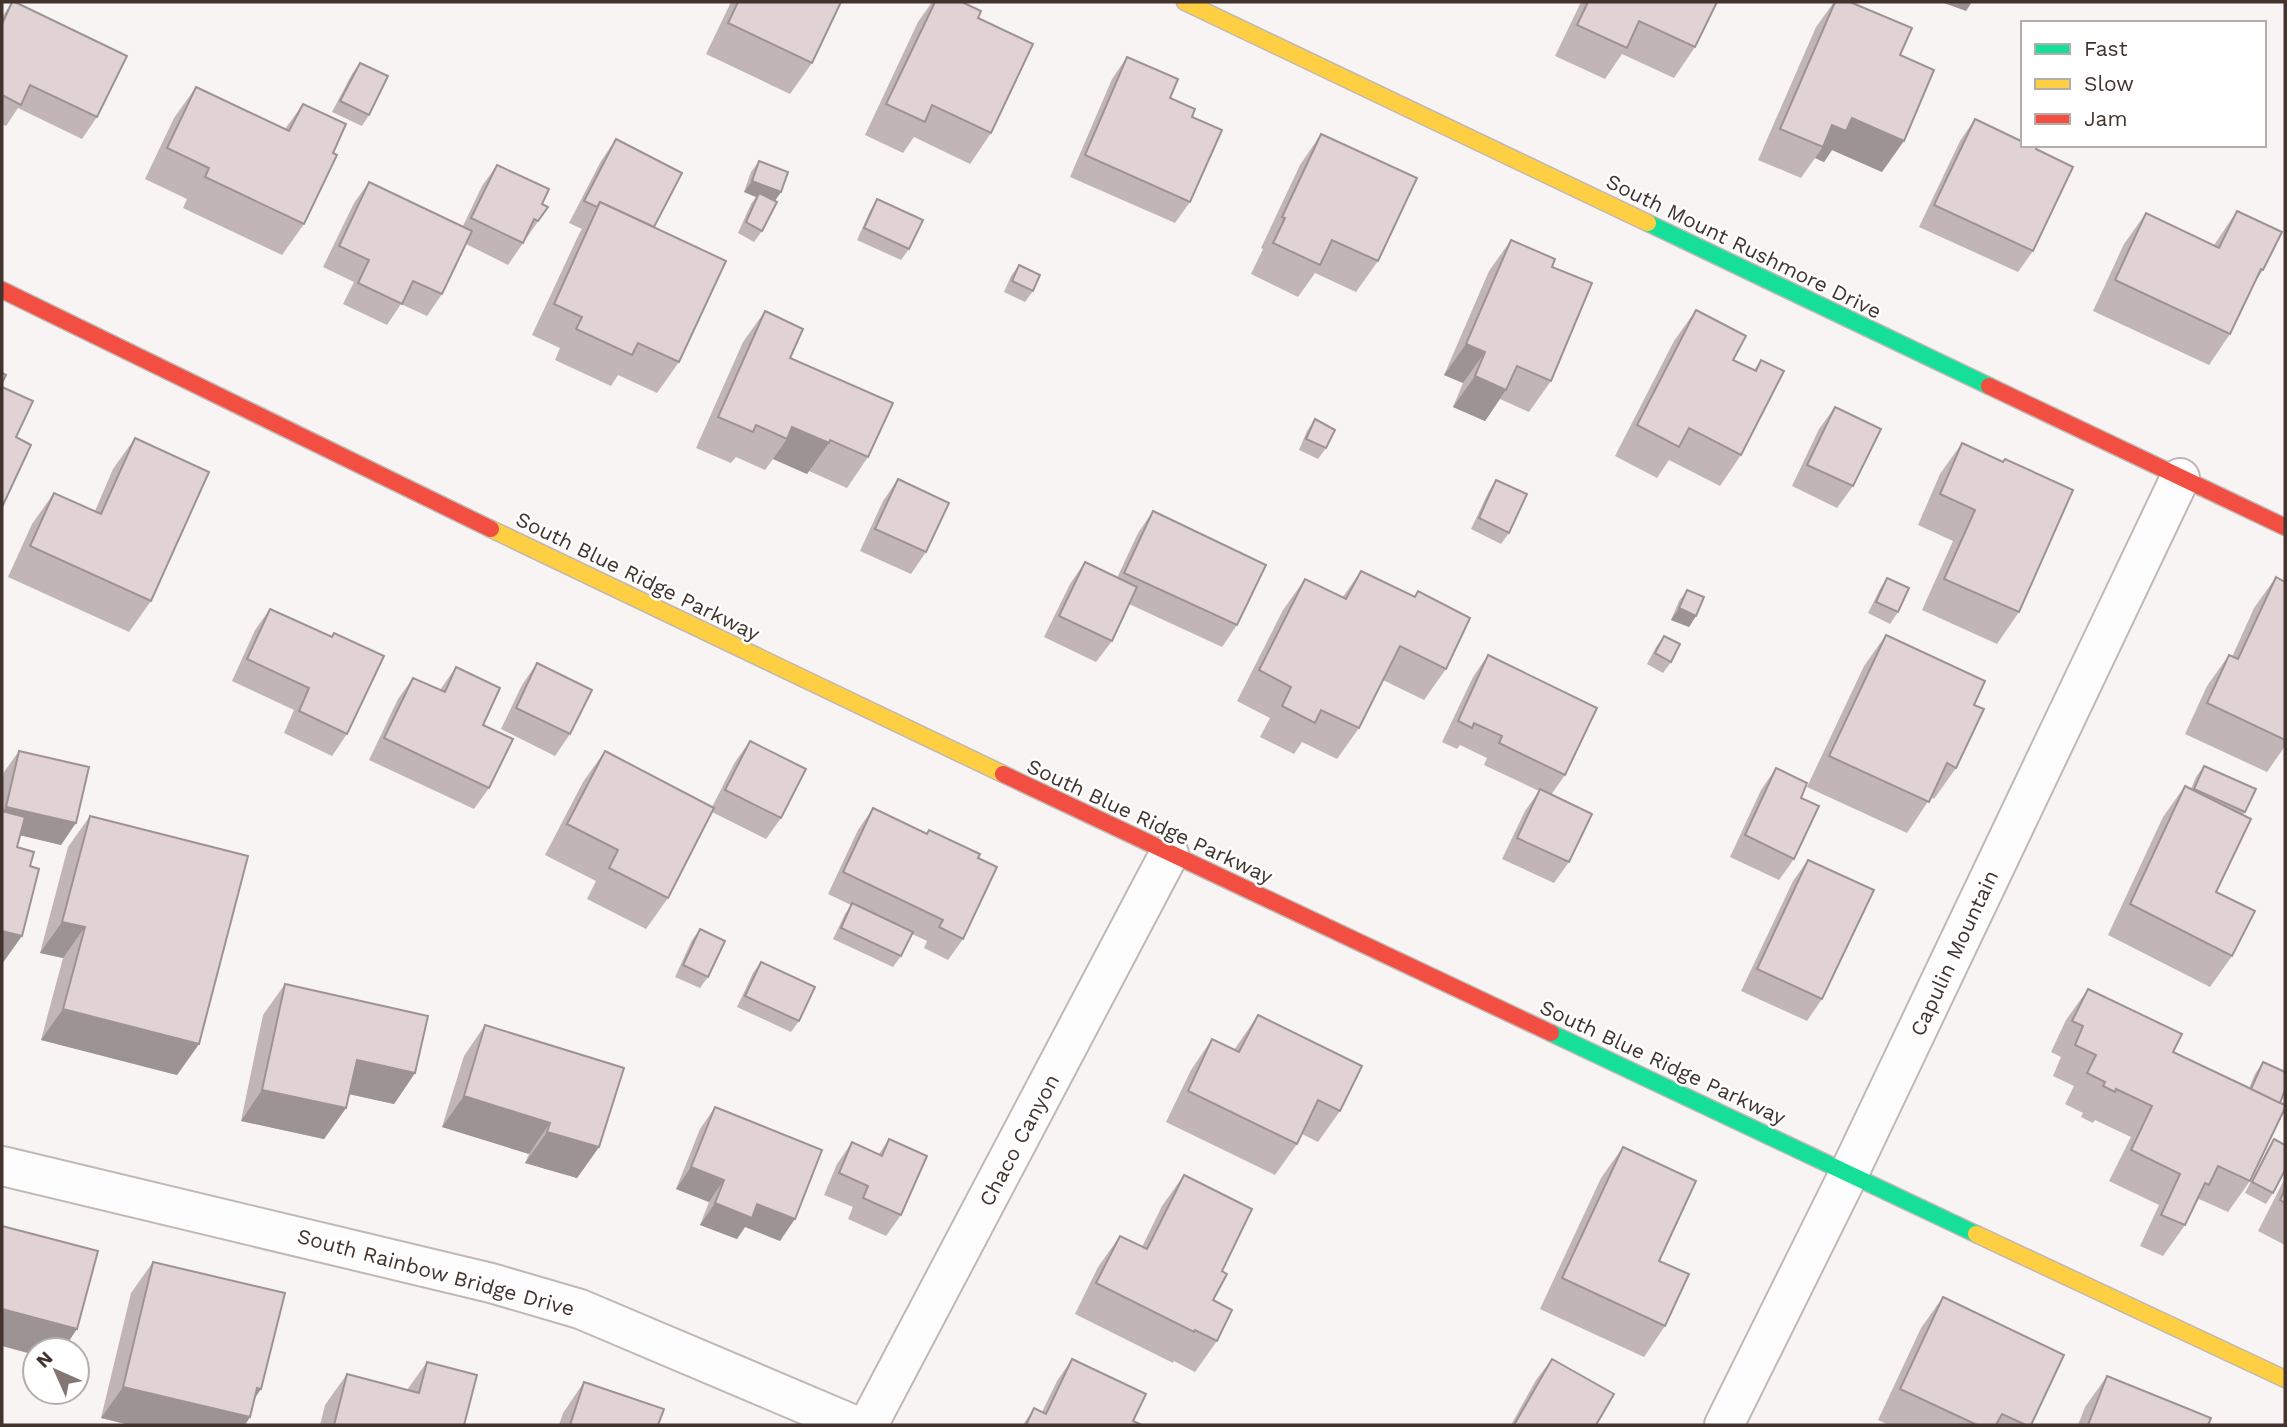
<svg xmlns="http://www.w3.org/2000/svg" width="2287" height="1427" viewBox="0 0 2287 1427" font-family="'Work Sans',sans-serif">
<rect width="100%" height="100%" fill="#f8f4f3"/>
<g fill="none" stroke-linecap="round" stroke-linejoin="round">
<!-- street casing -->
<g stroke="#c0b8b4" stroke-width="42">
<g id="street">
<polyline points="2,1166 491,1283 580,1309 854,1425"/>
<polyline points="868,1425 1169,854"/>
<polyline points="1724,1425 1849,1173 2180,478"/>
</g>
</g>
<!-- fast casing -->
<g stroke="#c0b8b4" stroke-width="19">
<g id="fast">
<polyline points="1648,223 1989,386"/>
<polyline points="1551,1033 1976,1234"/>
</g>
</g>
<!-- slow casing -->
<g stroke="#c0b8b4" stroke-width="19">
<g id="slow">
<polyline points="1185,2 1648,223"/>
<polyline points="491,529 1003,774"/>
<polyline points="1976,1234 2285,1379"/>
</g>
</g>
<!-- jam casing -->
<g stroke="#c0b8b4" stroke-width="19">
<g id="jam">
<polyline points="2,290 491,529"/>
<polyline points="1989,386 2285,527"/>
<polyline points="1003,774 1551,1033"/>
</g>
</g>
<!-- street -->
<use href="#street" stroke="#fefdfd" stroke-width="38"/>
<!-- fast -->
<use href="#fast" stroke="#16e098" stroke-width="16"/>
<!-- slow -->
<use href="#slow" stroke="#ffcf43" stroke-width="16"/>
<!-- jam -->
<use href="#jam" stroke="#f24e42" stroke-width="16"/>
</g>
<!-- wall -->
<g fill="#c2b5b6">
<polygon points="12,2 97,117 82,139 18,108 6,126 2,124 2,17"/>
<polygon points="731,2 841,2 812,63 790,94 706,54"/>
<polygon points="932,2 962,2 978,18 991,133 970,164 914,137 903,153 865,135 918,22"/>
<polygon points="1581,2 1717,2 1695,47 1674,78 1622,54 1605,79 1555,56"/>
<polygon points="1834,2 1850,2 1900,55 1882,172 1832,150 1824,162 1815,158 1801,178 1758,160 1816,27"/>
<polygon points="1127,57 1170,98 1192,117 1190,202 1175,223 1070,177 1112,79"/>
<polygon points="360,63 369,115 362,126 332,112 352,74"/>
<polygon points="196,87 285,129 303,104 333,153 304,224 282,255 183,208 187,199 145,179 174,118"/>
<polygon points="1975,119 2036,149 2033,251 2018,272 1919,227 1960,141"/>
<polygon points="1321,134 1378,261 1356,292 1315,273 1298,297 1251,274 1263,249 1261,248 1300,165"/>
<polygon points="616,139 654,227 679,362 657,393 618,375 611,386 555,360 560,348 532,335 579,234 582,229 569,223 601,161"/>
<polygon points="759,161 781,192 775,201 762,231 754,242 738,233 751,204 756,197 744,192 751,172"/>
<polygon points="497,165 542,204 548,207 508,265 466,244 442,294 427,316 401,304 387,325 343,304 354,282 323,267 354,203 369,182 463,226 482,186"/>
<polygon points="877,199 909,249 901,260 857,240 870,211"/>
<polygon points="2237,211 2263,270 2255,282 2230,334 2209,365 2093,311 2124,244 2146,213 2214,245"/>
<polygon points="1511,240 1552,267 1551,381 1529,412 1500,399 1485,421 1453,407 1463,383 1444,375 1489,271"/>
<polygon points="1019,265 1033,291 1025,302 1004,292 1011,276"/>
<polygon points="1696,310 1733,360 1754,370 1761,360 1741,455 1720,486 1669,460 1657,478 1615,456 1674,341"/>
<polygon points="765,311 790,358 868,457 847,488 809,471 807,474 773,459 765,470 736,457 731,463 696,448 743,342"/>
<polygon points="1835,407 1853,486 1837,508 1792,486 1819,429"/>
<polygon points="1315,419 1326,448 1318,459 1299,450 1307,431"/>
<polygon points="135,438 151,601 129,632 8,577 32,524 54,493 95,511 113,469"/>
<polygon points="1962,443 2019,612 1997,644 1922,610 1953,541 1918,525 1940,474"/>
<polygon points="898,479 926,552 911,574 860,551 883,501"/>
<polygon points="1496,480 1509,533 1501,544 1471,529 1489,491"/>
<polygon points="1153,511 1237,625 1222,647 1129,604 1112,641 1096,662 1044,637 1070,584 1085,562 1117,578 1138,533"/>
<polygon points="1361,571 1414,597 1418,591 1446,669 1424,700 1383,680 1359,728 1337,759 1302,742 1294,754 1260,737 1270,718 1237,701 1283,610 1305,579 1342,598"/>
<polygon points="2276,577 2285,582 2285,746 2267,772 2185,734 2207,686 2229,655 2232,657 2254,608"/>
<polygon points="1887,578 1898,612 1890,624 1868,613 1880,589"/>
<polygon points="1687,590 1696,616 1689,627 1671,620 1679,601"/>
<polygon points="270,609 332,637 334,633 347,734 332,756 284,733 294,710 232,681 255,630"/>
<polygon points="1886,635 1974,705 1956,768 1934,799 1931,797 1907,833 1807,787 1864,666"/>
<polygon points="1664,636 1671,662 1663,673 1647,664 1656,647"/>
<polygon points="1488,655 1565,775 1551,795 1569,862 1554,883 1502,859 1525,811 1539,791 1484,765 1487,758 1460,745 1457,749 1442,742 1473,677"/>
<polygon points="537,663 570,734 555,756 501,729 522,685"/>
<polygon points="456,667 483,725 489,788 474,809 369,760 398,699 413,678 440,690"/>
<polygon points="750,741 781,818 766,839 712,812 668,898 646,929 587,899 596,881 545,855 583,782 605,751 712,807 735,762"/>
<polygon points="19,751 61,845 20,835 17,847 2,964 2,782 4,772"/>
<polygon points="2204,766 2245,812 2243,815 2216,892 2232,956 2210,987 2108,935 2163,817 2185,786 2191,789 2196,777"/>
<polygon points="1776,768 1801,798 1794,859 1779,880 1730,857 1761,790"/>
<polygon points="873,808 927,834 929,830 978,858 963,939 948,960 924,948 927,941 912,934 901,956 893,967 833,939 845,914 851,905 828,894 858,830"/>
<polygon points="90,816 199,1044 177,1075 41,1040 63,958 40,953 68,847"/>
<polygon points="1808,860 1822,999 1807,1021 1741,991 1793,881"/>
<polygon points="700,929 708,977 700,988 675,977 692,940"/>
<polygon points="761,962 799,1021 791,1032 737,1007 753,973"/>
<polygon points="285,984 415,1073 394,1104 349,1094 346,1108 324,1139 241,1121 263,1015"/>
<polygon points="2088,989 2173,1052 2249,1088 2255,1074 2263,1062 2280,1103 2250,1181 2228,1212 2199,1199 2194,1206 2185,1225 2163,1256 2140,1246 2159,1205 2109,1181 2131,1137 2095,1120 2093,1123 2081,1117 2083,1113 2065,1104 2074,1086 2053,1076 2061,1057 2051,1052 2066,1020"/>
<polygon points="1258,1015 1340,1111 1318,1142 1302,1134 1297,1144 1275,1175 1166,1122 1191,1070 1212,1039 1234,1050"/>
<polygon points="485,1025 599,1147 577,1178 525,1163 529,1154 442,1127 464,1056"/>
<polygon points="715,1107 780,1241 745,1227 737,1239 700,1225 709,1202 676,1189 700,1129"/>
<polygon points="889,1139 901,1215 886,1236 848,1219 853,1207 824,1195 837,1164 852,1142 879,1154"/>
<polygon points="2274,1139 2273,1193 2266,1204 2245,1193 2267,1150"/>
<polygon points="1623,1147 1659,1261 1665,1326 1644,1357 1540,1309 1601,1178"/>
<polygon points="1184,1175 1222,1271 1213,1300 1217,1341 1195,1372 1174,1361 1173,1363 1075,1314 1098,1267 1120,1236 1142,1247 1162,1206"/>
<polygon points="2285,1178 2285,1245 2258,1231"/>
<polygon points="153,1262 254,1399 250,1417 245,1425 130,1425 101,1418 131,1293"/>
<polygon points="1943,1297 2026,1425 1889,1425 1878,1420 1921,1328"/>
<polygon points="1072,1359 1133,1421 1142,1425 1023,1425 1034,1408 1042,1412 1057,1381"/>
<polygon points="1552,1359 1596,1425 1511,1425 1536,1380"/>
<polygon points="427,1362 464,1425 320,1425 325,1405 347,1374 407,1390"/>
<polygon points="2107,1376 2208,1425 2078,1425 2085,1407"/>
<polygon points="584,1382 658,1425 559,1425 563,1413"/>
</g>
<!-- shaded-wall -->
<g fill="#9e9394">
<polygon points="1941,2 1972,2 1966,11"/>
<polygon points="1852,118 1904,141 1882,172 1832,150 1824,162 1815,158 1823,147 1832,125"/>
<polygon points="752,181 781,192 773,203 759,193 756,197 744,192"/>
<polygon points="1466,344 1485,352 1463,383 1444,375"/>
<polygon points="1475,376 1506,390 1485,421 1453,407"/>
<polygon points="792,427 829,443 807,474 773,459 787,439"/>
<polygon points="1679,608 1696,616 1689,627 1671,620"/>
<polygon points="6,807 76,823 61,845 2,831 2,813"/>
<polygon points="62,922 85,927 63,958 40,953"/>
<polygon points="2,931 22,936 2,964"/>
<polygon points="63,1009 199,1044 177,1075 41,1040"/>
<polygon points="357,1060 415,1073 394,1104 335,1091"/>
<polygon points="262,1090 346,1108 324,1139 241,1121"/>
<polygon points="464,1096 550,1123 529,1154 442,1127"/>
<polygon points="547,1132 599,1147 577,1178 525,1163"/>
<polygon points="691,1167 724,1180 709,1202 676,1189"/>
<polygon points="715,1203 757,1204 795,1219 780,1241 745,1227 737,1239 700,1225"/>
<polygon points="2,1309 77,1329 63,1350 35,1350 35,1355 2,1346"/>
<polygon points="123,1387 257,1388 261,1389 243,1416 250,1417 245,1425 130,1425 101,1418"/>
</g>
<!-- building -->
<g fill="#e1d2d4" stroke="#9e9394" stroke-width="2">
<polygon points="12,2 15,2 127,56 97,117 30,85 21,105 2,95 2,24"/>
<polygon points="738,2 841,2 812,63 728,23"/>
<polygon points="935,2 962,2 981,11 978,18 1033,44 991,133 932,105 925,122 886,104"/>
<polygon points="1588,2 1717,2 1695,47 1639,21 1627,48 1577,25"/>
<polygon points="1835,2 1850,2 1912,28 1900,55 1934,70 1904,141 1852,118 1846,131 1832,125 1823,147 1780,129"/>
<polygon points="1127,57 1178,79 1170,98 1195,109 1192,117 1222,130 1190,202 1085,155"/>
<polygon points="360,63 388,76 369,115 340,101"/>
<polygon points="196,87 289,131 303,104 346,124 333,153 337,155 304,224 205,177 209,168 167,148"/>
<polygon points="1975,119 2023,142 2023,145 2038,146 2036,149 2073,167 2033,251 1934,205"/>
<polygon points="1321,134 1417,178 1378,261 1332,240 1320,265 1273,243 1285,218 1282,217"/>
<polygon points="616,139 682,173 654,227 600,202 597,207 584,201"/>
<polygon points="759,161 788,172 781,192 752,181"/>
<polygon points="497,165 549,189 542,204 548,207 538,221 534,219 523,243 471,218"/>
<polygon points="369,182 472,231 442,294 413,281 402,304 358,283 369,260 339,246"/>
<polygon points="759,193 777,202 762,231 746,222"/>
<polygon points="877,199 923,220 909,249 864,228"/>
<polygon points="600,202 726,261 679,362 638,343 632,355 576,329 582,317 554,304"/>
<polygon points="2237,211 2282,232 2263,270 2261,269 2230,334 2115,280 2146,213 2219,248"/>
<polygon points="1511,240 1555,259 1552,267 1592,283 1551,381 1517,366 1506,390 1475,376 1485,352 1466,344"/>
<polygon points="1019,265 1040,275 1033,291 1012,281"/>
<polygon points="1696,310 1746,336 1733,360 1756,371 1761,360 1784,371 1741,455 1689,428 1679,447 1637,425"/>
<polygon points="765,311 803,329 790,358 893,403 868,457 830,440 829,443 792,427 787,439 756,425 753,432 718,417"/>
<polygon points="2,373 6,375 2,383"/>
<polygon points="2,387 33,401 16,437 31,445 3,505 2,504"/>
<polygon points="1835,407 1881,429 1853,486 1807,465"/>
<polygon points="1315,419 1335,430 1326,448 1306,439"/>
<polygon points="135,438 209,472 151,601 30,546 54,493 101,514"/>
<polygon points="1962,443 2003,462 2005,459 2073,490 2019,612 1944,579 1975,510 1940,494"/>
<polygon points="898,479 949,503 926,552 875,529"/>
<polygon points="1496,480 1527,494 1509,533 1479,518"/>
<polygon points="1153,511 1266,565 1237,625 1124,573"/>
<polygon points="1085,562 1137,587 1112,641 1059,616"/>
<polygon points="1361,571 1415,597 1418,591 1470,618 1446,669 1400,646 1359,728 1321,710 1315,723 1282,706 1291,687 1259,670 1305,579 1346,599"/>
<polygon points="2276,577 2285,582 2285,740 2207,703 2229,655 2238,659"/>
<polygon points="1887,578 1909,588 1898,612 1876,602"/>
<polygon points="1687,590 1704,597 1696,616 1679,608"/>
<polygon points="270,609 332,637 334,633 384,656 347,734 299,711 309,688 247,659"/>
<polygon points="1886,635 1985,681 1974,705 1984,709 1956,768 1947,763 1929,802 1829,756"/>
<polygon points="1664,636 1680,644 1671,662 1655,653"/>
<polygon points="1488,655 1597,708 1565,775 1499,743 1502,736 1474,723 1472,728 1458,721"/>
<polygon points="537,663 592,690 570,734 516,708"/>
<polygon points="456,667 500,688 483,725 513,739 489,788 384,738 413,678 445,692"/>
<polygon points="750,741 806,769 781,818 725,790"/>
<polygon points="19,751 89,767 76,823 6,807"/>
<polygon points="605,751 714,808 668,898 609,868 618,850 567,824"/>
<polygon points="2204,766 2256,789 2245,812 2194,789"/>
<polygon points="1776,768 1807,783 1801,798 1819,806 1794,859 1745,835"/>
<polygon points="2185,786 2251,819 2216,892 2255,911 2232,956 2130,904"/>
<polygon points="1540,789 1592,814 1569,862 1517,838"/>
<polygon points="873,808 927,834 929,830 980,854 978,858 997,867 963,939 939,927 943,920 843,872"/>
<polygon points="2,811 25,817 17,847 34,852 30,866 39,869 22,936 2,931"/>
<polygon points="90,816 248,856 199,1044 63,1009 85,927 62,922"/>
<polygon points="1808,860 1874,890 1822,999 1757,969"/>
<polygon points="852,903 913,932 901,956 841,928"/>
<polygon points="700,929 725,941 708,977 683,965"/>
<polygon points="761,962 815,987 799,1021 745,996"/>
<polygon points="285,984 428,1016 415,1073 357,1060 346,1108 262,1090"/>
<polygon points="2088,989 2182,1034 2173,1052 2285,1105 2285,1108 2250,1181 2218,1166 2209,1185 2205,1183 2185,1225 2161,1215 2180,1174 2131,1150 2152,1106 2116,1089 2115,1092 2103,1086 2105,1082 2087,1073 2096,1055 2075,1045 2083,1026 2072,1021"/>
<polygon points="1258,1015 1362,1066 1340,1111 1318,1100 1297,1144 1188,1091 1212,1039 1239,1052"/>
<polygon points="485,1025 624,1068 599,1147 547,1132 550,1123 464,1096"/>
<polygon points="2263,1062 2285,1072 2285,1090 2280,1103 2251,1089"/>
<polygon points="715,1107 822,1150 795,1219 757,1204 752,1218 715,1203 724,1180 691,1167"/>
<polygon points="889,1139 927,1156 901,1215 863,1198 868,1186 839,1173 852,1142 882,1156"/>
<polygon points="2274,1139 2285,1145 2285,1170 2273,1193 2252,1182"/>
<polygon points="1623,1147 1696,1181 1659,1261 1689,1274 1665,1326 1562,1278"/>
<polygon points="1184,1175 1252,1209 1222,1271 1227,1274 1213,1300 1232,1310 1217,1341 1195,1330 1194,1332 1096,1283 1120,1236 1147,1249"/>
<polygon points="2285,1189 2285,1203 2280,1200"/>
<polygon points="2,1226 98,1251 77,1329 2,1309"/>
<polygon points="153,1262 285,1293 261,1389 257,1388 250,1417 123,1387"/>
<polygon points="1943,1297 2064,1355 2031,1425 2026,1425 2002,1414 1996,1425 1977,1425 1900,1389"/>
<polygon points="1072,1359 1146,1394 1133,1421 1142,1425 1026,1425 1034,1408 1046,1414"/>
<polygon points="1552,1359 1614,1394 1596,1425 1514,1425"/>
<polygon points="427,1362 477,1375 464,1425 334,1425 347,1374 419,1393"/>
<polygon points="2107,1376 2211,1418 2208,1425 2088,1425"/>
<polygon points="584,1382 664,1409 658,1425 570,1425"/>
</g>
<g text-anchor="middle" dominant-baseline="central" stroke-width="5" stroke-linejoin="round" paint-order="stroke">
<!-- street labels -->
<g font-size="21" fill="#42332d" stroke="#fff">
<text transform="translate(1744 246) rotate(26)">South Mount Rushmore Drive</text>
<text transform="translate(638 576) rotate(26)">South Blue Ridge Parkway</text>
<text transform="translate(1150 821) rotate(25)">South Blue Ridge Parkway</text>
<text transform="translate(1954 953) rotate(-65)">Capulin Mountain</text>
<text transform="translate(1663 1062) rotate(25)">South Blue Ridge Parkway</text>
<text transform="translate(1019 1140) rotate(-62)">Chaco Canyon</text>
<text transform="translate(436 1272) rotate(15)">South Rainbow Bridge Drive</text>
</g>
</g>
<!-- border -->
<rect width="2287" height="1427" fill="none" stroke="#42332d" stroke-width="7"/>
<!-- legend -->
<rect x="2021" y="21" width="245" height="126" fill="#ffffff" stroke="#b3adab" stroke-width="2"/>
<rect x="2035" y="44" width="35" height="10" fill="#16e098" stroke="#b3adab" stroke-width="2"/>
<text x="2084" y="56" font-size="21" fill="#42332d">Fast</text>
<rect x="2035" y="79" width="35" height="10" fill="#ffcf43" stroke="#b3adab" stroke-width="2"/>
<text x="2084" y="91" font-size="21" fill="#42332d">Slow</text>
<rect x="2035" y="114" width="35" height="10" fill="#f24e42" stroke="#b3adab" stroke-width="2"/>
<text x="2084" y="126" font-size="21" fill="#42332d">Jam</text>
<!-- north arrow -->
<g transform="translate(56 1371) rotate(315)"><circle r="33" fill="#ffffff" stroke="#b3adab" stroke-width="2"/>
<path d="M0-5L12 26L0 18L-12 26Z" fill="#827772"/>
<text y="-10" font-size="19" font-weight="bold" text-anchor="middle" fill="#42332d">N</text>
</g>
</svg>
